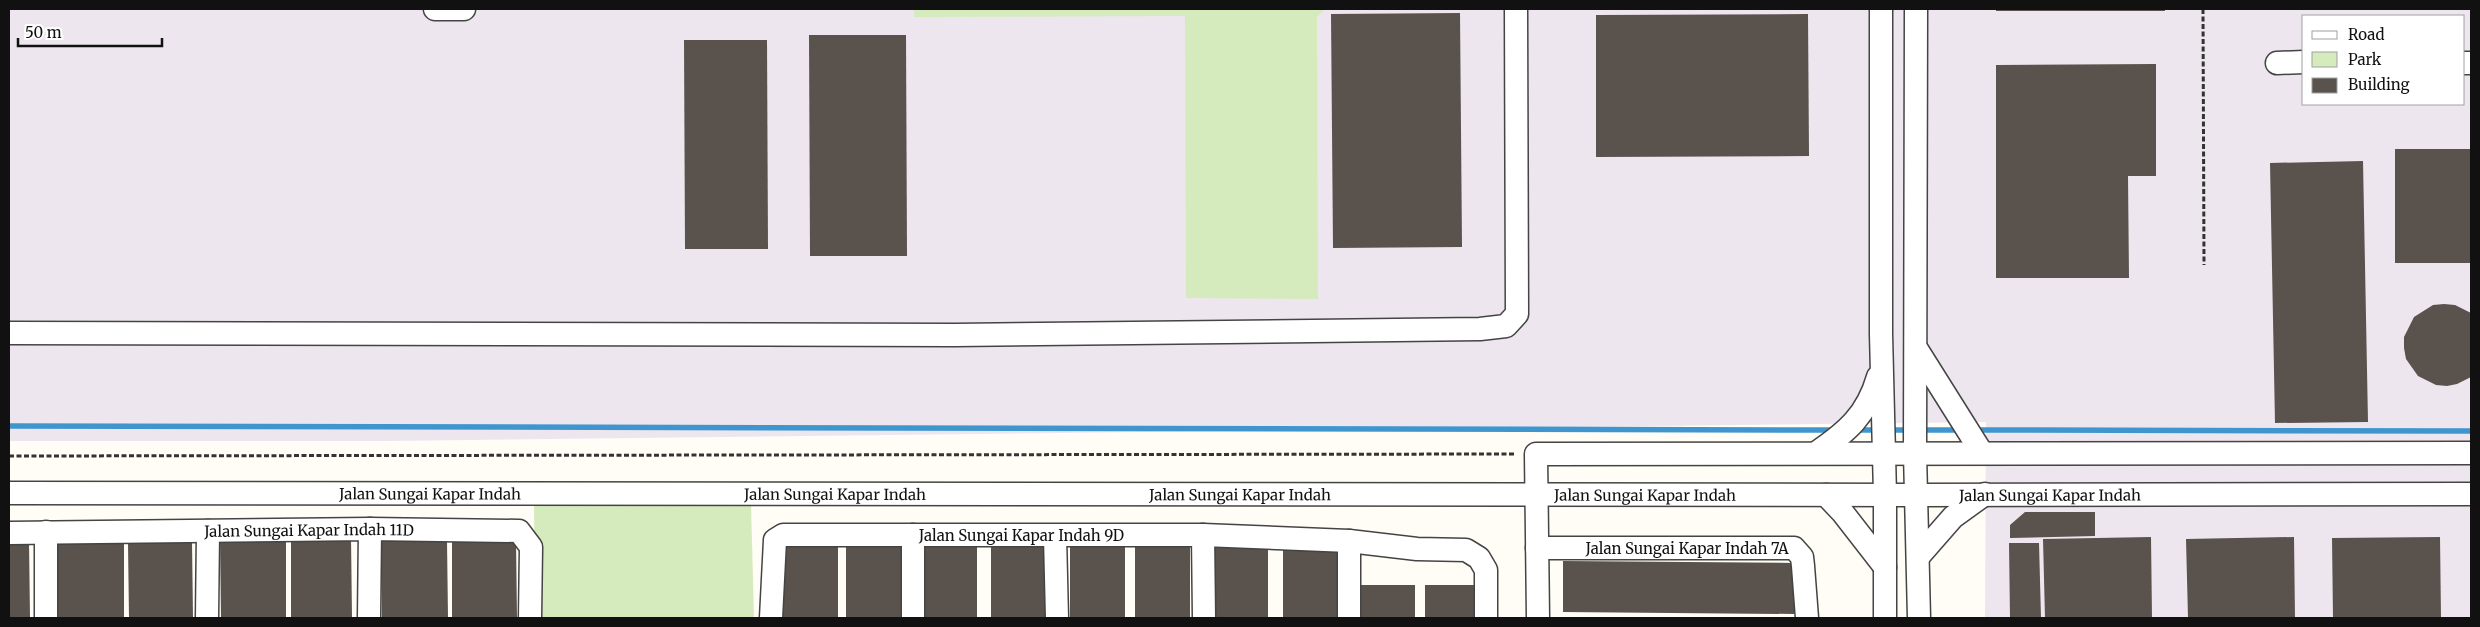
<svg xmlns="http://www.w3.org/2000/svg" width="2480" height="627" viewBox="0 0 2480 627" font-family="Merriweather,serif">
<rect width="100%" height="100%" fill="#fffdf5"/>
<!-- industrial -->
<path fill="#eee6ef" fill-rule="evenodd" d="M 9,9 L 2471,9 L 2471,618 L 1985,618 L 1986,422 L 386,441 L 9,441 ZM 2304,16 L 2464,16 L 2464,104 L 2304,104 Z"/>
<!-- green -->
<g fill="#d5ebbd">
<polygon points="914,9 1325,9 1317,17 1318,299 1186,298 1185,16 922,17 914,17"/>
<polygon points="534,503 751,504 754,618 535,618"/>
</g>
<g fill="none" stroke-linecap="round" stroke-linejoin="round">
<!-- stream -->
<g stroke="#3f96cf" stroke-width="5.5">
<polyline points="9,426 1834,430"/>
<polyline points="1856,430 1879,430"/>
<polyline points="1888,430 1912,430"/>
<polyline points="1921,430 1962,430"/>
<polyline points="1973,430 2471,431"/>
</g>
</g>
<!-- building -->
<g fill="#5a524d">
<rect x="1996" y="9" width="169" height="2"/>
<polygon points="1460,13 1462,247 1333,248 1331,14"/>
<polygon points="1808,14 1809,156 1596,157 1596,15"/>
<polygon points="809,35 906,35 907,256 810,256"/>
<polygon points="684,40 767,40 768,249 685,249"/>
<polygon points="2156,64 2156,176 2128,176 2129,278 1996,278 1996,65"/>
<rect x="2395" y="149" width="76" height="114"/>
<polygon points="2363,161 2368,422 2275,423 2270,163"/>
<polygon points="2444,304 2455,305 2471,313 2471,377 2457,384 2447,386 2436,385 2418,376 2406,359 2404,348 2404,337 2414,317 2433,305"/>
<polygon points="2025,512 2095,512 2095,536 2010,538 2010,525"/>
<polygon points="286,537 286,618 221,618 220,538"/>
<polygon points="351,537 352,618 291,618 291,538"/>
<polygon points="2151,537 2152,618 2045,618 2043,539"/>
<polygon points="2294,537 2295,618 2188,618 2186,539"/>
<polygon points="2440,537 2441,618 2333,618 2332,538"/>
<polygon points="516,540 517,618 452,618 452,541"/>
<polygon points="9,541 29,541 30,618 9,618"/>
<polygon points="381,541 447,541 448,618 382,618"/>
<rect x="1213" y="541" width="55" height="77"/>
<polygon points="55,542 124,542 124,618 56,618"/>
<polygon points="192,542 193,618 129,618 128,543"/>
<polygon points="2009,543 2039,543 2041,618 2010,618"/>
<polygon points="783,544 838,545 838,618 783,618"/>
<rect x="846" y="545" width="55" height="73"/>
<rect x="922" y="545" width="55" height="73"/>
<polygon points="1070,545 1125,546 1125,618 1070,618"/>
<polygon points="1283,545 1339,545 1338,618 1283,618"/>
<rect x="991" y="546" width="55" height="72"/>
<rect x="1135" y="546" width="55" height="72"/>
<polygon points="1563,561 1795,563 1794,614 1563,612"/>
<rect x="1360" y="585" width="55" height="33"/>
<rect x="1425" y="585" width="54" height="33"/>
</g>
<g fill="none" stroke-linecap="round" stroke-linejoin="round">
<!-- minor casing -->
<g stroke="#444" stroke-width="25">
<g id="minor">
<polyline points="435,9 464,9"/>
<polyline points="1881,9 1881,334 1885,495 1885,618"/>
<polyline points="1916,9 1915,453 1919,618"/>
<polyline points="2277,63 2304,62"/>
<polyline points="2464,63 2471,63"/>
<polyline points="9,333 955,335 1480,329 1506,326 1517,314 1516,9"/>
<polyline points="1916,348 1982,453"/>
<path d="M 1816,453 C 1847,432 1867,415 1878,377"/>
<path id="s1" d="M 9,493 L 1917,495 L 2471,494"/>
<polyline points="1826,495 1843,513 1885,567"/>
<path id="s2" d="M 9,533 L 370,529 L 519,531 L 531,547 L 530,618"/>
<polyline points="913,535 913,618"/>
<polyline points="1203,535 1204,618"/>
<polyline points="1055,536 1057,618"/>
<polyline points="1349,541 1349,618"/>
<path id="s3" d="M 1537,548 L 1794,548 L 1802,557 L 1803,566 L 1807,618"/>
<polyline points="1918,557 1953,517 1985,494"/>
<polyline points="46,618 46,532"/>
<polyline points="207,618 208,531"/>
<polyline points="369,618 370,529"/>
<path id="s4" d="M 771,618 L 775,540 L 783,535 L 1203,535 L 1349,541 L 1417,549 L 1466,550 L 1479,558 L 1486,570 L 1486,618"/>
<polyline points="1538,618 1536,454 2471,453"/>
</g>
</g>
<!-- path -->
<g stroke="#333" stroke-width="3" stroke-dasharray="5 2.5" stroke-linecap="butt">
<polyline points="2203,9 2204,265"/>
<polyline points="9,456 1516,454"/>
</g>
<!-- minor -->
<use href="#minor" stroke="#fff" stroke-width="22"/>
</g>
<g text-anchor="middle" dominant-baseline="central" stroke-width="5" stroke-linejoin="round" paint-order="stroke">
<!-- street labels -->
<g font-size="15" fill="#111" stroke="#fff">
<text stroke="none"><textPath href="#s1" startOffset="421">Jalan Sungai Kapar Indah</textPath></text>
<text stroke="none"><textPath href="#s1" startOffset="826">Jalan Sungai Kapar Indah</textPath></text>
<text stroke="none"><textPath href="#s1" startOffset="1231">Jalan Sungai Kapar Indah</textPath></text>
<text stroke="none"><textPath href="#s1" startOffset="1636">Jalan Sungai Kapar Indah</textPath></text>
<text stroke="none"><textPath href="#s1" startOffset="2041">Jalan Sungai Kapar Indah</textPath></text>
<text stroke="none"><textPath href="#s2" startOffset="300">Jalan Sungai Kapar Indah 11D</textPath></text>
<text stroke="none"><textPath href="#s4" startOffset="326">Jalan Sungai Kapar Indah 9D</textPath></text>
<text stroke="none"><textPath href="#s3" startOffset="150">Jalan Sungai Kapar Indah 7A</textPath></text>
</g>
</g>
<!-- border -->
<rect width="2480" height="627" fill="none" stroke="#111111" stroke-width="20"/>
<!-- legend -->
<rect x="2302" y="15" width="162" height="90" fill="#ffffff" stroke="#a0a0a0"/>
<rect x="2312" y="31" width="25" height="8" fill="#ffffff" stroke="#a0a0a0"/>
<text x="2348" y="40" font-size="15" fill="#111111">Road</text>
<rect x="2312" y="52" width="25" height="15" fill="#d5ebbd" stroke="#a0a0a0"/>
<text x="2348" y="65" font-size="15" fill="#111111">Park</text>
<rect x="2312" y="78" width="25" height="15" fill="#5a524d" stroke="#a0a0a0"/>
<text x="2348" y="90" font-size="15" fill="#111111">Building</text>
<!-- scale -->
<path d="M18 38v8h144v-8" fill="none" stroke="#111111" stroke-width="2.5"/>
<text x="25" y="38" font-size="15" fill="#111111" stroke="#ffffff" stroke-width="4" paint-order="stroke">50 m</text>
</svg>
